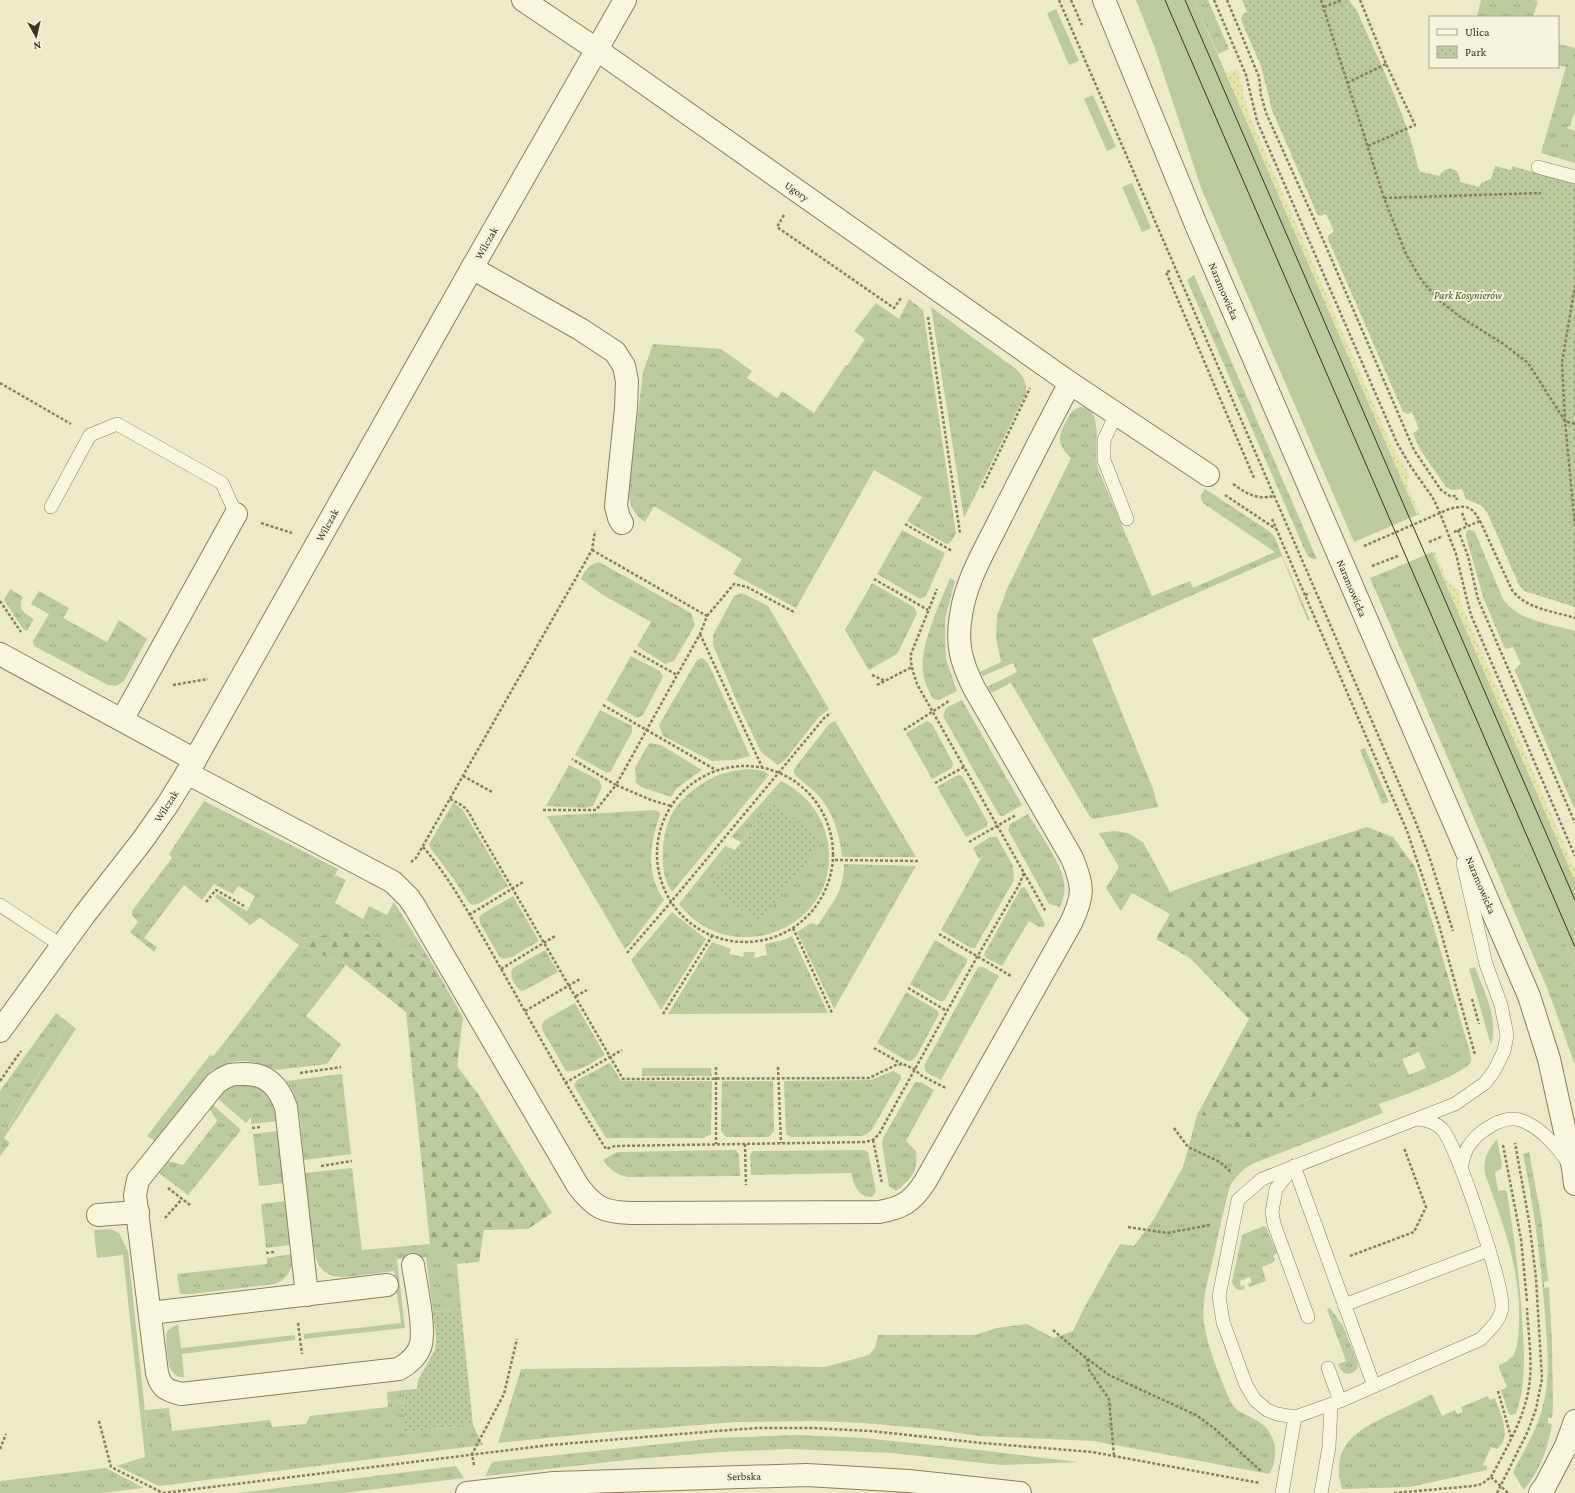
<svg xmlns="http://www.w3.org/2000/svg" width="1575" height="1493" viewBox="0 0 1575 1493" font-family="'Crimson Pro',serif">
  <style>
    .grass { fill: url(#grass-tufts); fill-rule: evenodd }
    .forest { fill: url(#forest-firs) }
    .sand { fill: url(#sand-dots) }
    .park { fill: url(#park-dots) }
    .garden { fill: #bccb9e }
    .lines { fill: none; stroke-linecap: round; stroke-linejoin: round }
    .service-casing { stroke: #897f5f; stroke-width: 14 }
    .minor-casing { stroke: #897f5f; stroke-width: 24 }
    .tertiary-casing { stroke: #897f5f; stroke-width: 24 }
    .path { stroke: #897f5f; stroke-width: 2.5; stroke-dasharray: 3 2; stroke-linecap: butt }
    .service { stroke: #f8f6dd; stroke-width: 13 }
    .minor { stroke: #f8f6dd; stroke-width: 22 }
    .tertiary { stroke: #f8f6dd; stroke-width: 22 }
    .tram { stroke: #3a3322; stroke-width: 1 }
    .labels { text-anchor: middle; stroke-width: 4; stroke-linejoin: round; paint-order: stroke }
    .street-label { font-size: 11px; fill: #3a3322; stroke: #f5f3d9 }
    .park-label { font-size: 11px; font-style: italic; fill: #405629; stroke: #f5f3d9 }
  </style>
  <defs>
    <pattern id="grass-tufts" width="24" height="20" patternUnits="userSpaceOnUse"><rect width="24" height="20" fill="#bccb9e"/><path d="M3 7l-1-3M5 7V3M7 7l1-3M15 17l-1-3M17 17v-4M19 17l1-3" fill="none" stroke="#9aa580"/></pattern>
    <pattern id="forest-firs" width="22" height="20" patternUnits="userSpaceOnUse"><rect width="22" height="20" fill="#bccb9e"/><path d="M5 1l3.5 6h-7zM16 11l3.5 6h-7z" fill="#9aa580"/></pattern>
    <pattern id="sand-dots" width="8" height="8" patternUnits="userSpaceOnUse"><rect width="8" height="8" fill="#e7e4a9"/><path d="M2 2h.1M6 6h.1" fill="none" stroke="#c7c491" stroke-width="1.8" stroke-linecap="round"/></pattern>
    <pattern id="park-dots" width="8" height="8" patternUnits="userSpaceOnUse"><rect width="8" height="8" fill="#bccb9e"/><path d="M2 2h.1M6 6h.1" fill="none" stroke="#9aa580" stroke-width="1.8" stroke-linecap="round"/></pattern>
  </defs>
  <rect width="100%" height="100%" fill="#edeaca"/>
  <g class="grass">
    <path d="M1194 0H1208L1229 49 1218 54Z"/>
    <path d="M1481 0H1533L1538 1 1533 17H1477Z"/>
    <path d="M1558 44 1575 48V111L1570 127 1568 126 1567 128 1575 131V163L1541 153 1566 67 1558 65Z"/>
    <path d="M1194 275 1317 559H1312L1307 555 1187 280Z"/>
    <path d="M909 299 923 310 956 534 950 543 946 544 907 521 922 497 874 470 796 608 733 574 742 559 654 506 645 522C632 513 629 504 629 489L643 372 653 344 721 349 752 371 747 378 777 398 782 391 814 413 846 365 847 366 865 339 854 331 876 303 899 319Z"/>
    <path d="M931 307 1016 369C1023 376 1027 382 1026 393L964 518Z"/>
    <path d="M1080 407C1084 407 1088 408 1091 411 1101 422 1094 453 1098 469L1152 596 1190 581 1193 588 1275 552 1203 503 1201 499V495L1205 489 1269 531 1274 536 1310 620 1308 621 1282 556 1092 639 1153 789 1158 807 1094 819 1090 817 1011 683 991 693 987 687 1017 672 1013 663 983 676 980 672 1001 662 996 638 997 616 1007 589 1071 458C1057 444 1057 437 1067 420 1070 413 1073 410 1080 407Z"/>
    <path d="M902 530 945 553 926 596 920 599 877 574Z"/>
    <path d="M1468 530H1472L1475 532 1503 599C1518 621 1550 624 1575 631V810L1515 671V669L1521 664 1513 647 1506 649 1504 647 1483 597 1466 536V532Z"/>
    <path d="M599 562 691 613 695 625 674 661 665 664 637 646 651 622 603 595 581 579C585 570 589 564 599 562Z"/>
    <path d="M1402 565 1575 965V1065L1548 990 1370 578Z"/>
    <path d="M950 578 955 581 945 619V641L946 659 957 691 939 700 933 699C929 691 924 682 923 673 919 646 940 604 950 578Z"/>
    <path d="M872 583 914 607 917 614 897 654 869 670 845 630Z"/>
    <path d="M10 589 23 597C17 609 24 613 34 619L27 631 23 629 4 600Z"/>
    <path d="M39 591 69 608 63 618 107 642 119 620 147 639 124 681 116 686 108 685 34 646 33 641 49 614 31 604Z"/>
    <path d="M742 593 768 606 829 709 819 717 785 760 778 765 761 752 737 702 713 645V635L734 596Z"/>
    <path d="M631 656 660 671 663 677 643 715 637 718 606 700Z"/>
    <path d="M702 658 708 663 750 756 735 760 712 761 663 736 659 725 697 660Z"/>
    <path d="M962 700 1022 805 1003 816 999 815 943 716 946 708Z"/>
    <path d="M600 710 632 726V732L611 771 607 773 575 755Z"/>
    <path d="M835 721 916 857H842C840 835 833 811 817 794 810 787 801 781 794 774V769L829 724Z"/>
    <path d="M927 721 932 724 953 763 952 768 932 779 906 733Z"/>
    <path d="M649 743 661 745 702 770 677 788 671 797 641 787 636 783 635 768Z"/>
    <path d="M1365 748 1389 802 1382 804 1360 750Z"/>
    <path d="M569 765 599 780 602 787 593 806 586 808 546 806Z"/>
    <path d="M748 769 764 771 769 775 672 892C664 880 662 866 663 851 663 838 667 821 674 810 686 793 709 776 729 772 735 770 742 770 748 769Z"/>
    <path d="M958 775 962 776 988 823 986 827 966 837 937 787Z"/>
    <path d="M781 781C805 793 821 812 827 838 846 926 732 973 679 904L725 846 736 850 709 884 759 923 773 802 741 842 731 837Z"/>
    <path d="M204 801 338 869 335 875 346 880 335 903 363 919 369 906 387 915 394 902 432 963 361 931 291 939 260 918 250 925 215 897 217 894 247 911 255 896 238 886 233 894 214 884 202 900 184 885 144 938 157 947 154 952 130 932 138 922 132 915V911L172 858 169 854Z"/>
    <path d="M453 803 462 809 508 886 478 904 473 905 469 903 453 878 431 849 429 844Z"/>
    <path d="M655 810 659 812 660 814C650 846 645 871 664 900L630 944 625 949 547 816Z"/>
    <path d="M1028 814C1039 832 1055 854 1062 874 1066 884 1065 897 1060 907L1049 904 1008 830 1010 824Z"/>
    <path d="M1115 831 1128 833 1143 842 1170 892 1200 881 1170 914 1132 893 1121 911 1120 910 1106 888 1119 867 1099 833Z"/>
    <path d="M990 837H997L1013 866 1014 880 975 948H971L941 930 983 855 979 859 973 848Z"/>
    <path d="M844 864 916 866 834 1009 797 932 811 923 818 925C832 903 844 892 844 864Z"/>
    <path d="M1025 887 1045 924 1044 927H1039L1029 921 1002 966 986 958 984 954 1021 888Z"/>
    <path d="M513 896 539 941 512 957 503 959 499 956 480 923 479 917 482 914Z"/>
    <path d="M672 912 706 939 661 1010 631 960Z"/>
    <path d="M792 936 828 1013 668 1014 712 942 731 949 729 954 743 957 744 952H755L754 958 767 955 765 944 784 940Z"/>
    <path d="M935 940 967 959V962L944 1001H939L910 984Z"/>
    <path d="M299 945 346 965 306 1016 341 1044 327 1064 275 1070C262 1063 243 1058 228 1063L223 1044Z"/>
    <path d="M545 950 558 972 525 990 521 991C515 986 508 976 513 968Z"/>
    <path d="M978 967H983L999 976 941 1080 926 1072 924 1066Z"/>
    <path d="M906 992 937 1010 939 1014 916 1057 911 1061H907L877 1043Z"/>
    <path d="M575 1003 605 1055C594 1061 579 1073 566 1071L542 1029V1024L545 1020Z"/>
    <path d="M56 1013 68 1022 8 1127 10 1129 4 1138 10 1143 0 1156V1091Z"/>
    <path d="M1460 1018C1462 1027 1472 1053 1471 1061 1469 1073 1394 1099 1379 1104L1383 1113 1252 1164C1242 1170 1236 1176 1230 1186 1224 1208 1219 1231 1214 1254 1209 1277 1201 1300 1204 1323 1207 1345 1219 1375 1228 1396 1236 1416 1247 1412 1262 1424 1277 1436 1279 1458 1269 1474L1094 1441 979 1436 931 1429 863 1423 814 1421 737 1422 595 1433 498 1443 521 1369 755 1366 825 1367 869 1355 875 1348 878 1335H976L996 1328 1027 1324 1053 1338 1073 1331 1085 1306 1120 1244 1134 1246 1154 1219 1183 1167 1197 1115 1224 1118 1236 1128 1246 1142 1260 1138 1280 1119 1306 1100 1345 1083 1359 1066 1431 1043ZM1419 1052 1426 1068 1409 1075 1402 1059Z"/>
    <path d="M610 1063 621 1081H712L711 1134 704 1138H606L574 1086 577 1080Z"/>
    <path d="M642 1068H711L712 1076H642Z"/>
    <path d="M893 1071 901 1075V1079L871 1131 867 1134 862 1136 791 1137 786 1134 784 1081 871 1080Z"/>
    <path d="M342 1074 351 1154 304 1160C301 1136 302 1100 286 1081Z"/>
    <path d="M722 1081H773L774 1131 769 1137H726L721 1131Z"/>
    <path d="M915 1082H921L934 1090 906 1141 916 1151C918 1173 912 1178 896 1191L889 1186 882 1143 883 1138Z"/>
    <path d="M246 1084C270 1090 274 1098 277 1121L251 1124V1117L246 1123 217 1098 229 1087Z"/>
    <path d="M212 1104 241 1130 188 1195 159 1173 168 1161 183 1165 217 1121 209 1108Z"/>
    <path d="M278 1131 284 1183 259 1186 253 1134Z"/>
    <path d="M736 1150 739 1155 740 1176 627 1177C616 1174 610 1170 603 1160L617 1152Z"/>
    <path d="M864 1150 868 1152 876 1191 872 1197C857 1197 854 1184 851 1173L751 1175 750 1155 753 1151Z"/>
    <path d="M1529 1152 1541 1216 1548 1278V1281L1544 1282V1288L1549 1287 1552 1343 1553 1407 1552 1418H1548V1423L1552 1424C1548 1449 1540 1470 1524 1490L1520 1484 1513 1472C1524 1450 1538 1429 1543 1405 1551 1376 1547 1344 1545 1316 1541 1261 1534 1207 1523 1154Z"/>
    <path d="M352 1168 362 1250 430 1244 457 1264 461 1309 433 1312 426 1257 397 1259 394 1271C384 1272 373 1274 363 1275 341 1278 322 1281 315 1255L304 1173Z"/>
    <path d="M286 1201 291 1245 266 1248 261 1204Z"/>
    <path d="M1264 1226 1266 1227 1277 1253 1273 1256 1275 1260 1272 1263 1262 1267 1266 1281 1249 1287 1248 1284 1252 1282 1250 1277 1240 1281 1241 1287 1244 1285 1245 1288 1242 1290C1236 1290 1233 1287 1232 1281L1242 1236 1244 1234Z"/>
    <path d="M292 1254C293 1268 289 1278 275 1284L191 1294H180L177 1274 267 1264V1258Z"/>
    <path d="M1330 1308 1343 1326 1358 1364 1357 1369C1349 1377 1342 1375 1338 1364L1346 1361 1327 1309Z"/>
    <path d="M1524 1354C1524 1375 1523 1394 1516 1414L1511 1415 1508 1412 1501 1390 1507 1387 1499 1368V1365L1507 1361 1513 1356Z"/>
    <path d="M404 1390 405 1403 398 1404 405 1414V1432L473 1425 483 1445 159 1486 119 1467 150 1459 145 1410 169 1408 172 1431 270 1420 272 1427 306 1424 310 1416 388 1407 387 1392Z"/>
    <path d="M1430 1395 1433 1396 1442 1416 1455 1410 1457 1414 1463 1412 1461 1407 1488 1396 1490 1400 1495 1398C1500 1412 1513 1438 1497 1449L1491 1447 1483 1465 1487 1466V1470L1410 1487 1342 1489C1330 1446 1355 1431 1389 1415 1402 1409 1416 1402 1430 1395Z"/>
    <path d="M798 1435 864 1438 979 1450 1078 1462 1001 1465 892 1453 789 1449 721 1452 636 1459 485 1476 492 1462 717 1438Z"/>
    <path d="M456 1466 464 1478 344 1493H237Z"/>
    <path d="M106 1468 144 1488 101 1493H0V1481Z"/>
  </g>
  <g class="forest">
    <path d="M1367 827 1393 837 1415 867 1432 921 1460 1018 1431 1043 1359 1066 1345 1083 1306 1100 1280 1119 1260 1138 1246 1142 1236 1128 1224 1118 1197 1115 1249 1019 1190 958 1156 939 1170 914 1200 881Z"/>
    <path d="M361 931 432 963 463 1017 457 1066 478 1094 552 1213 528 1229 484 1230 479 1262 457 1264 430 1244 406 1012 346 965 299 945 291 939Z"/>
  </g>
  <g class="sand">
    <path d="M1237 68 1250 117 1391 444 1410 476 1407 484 1420 515H1417L1226 73Z"/>
    <path d="M1435 551 1447 580 1458 590 1462 606 1575 869V881L1432 552Z"/>
  </g>
  <g class="park">
    <path d="M1242 0H1349L1356 9C1379 61 1407 115 1419 171L1439 176C1447 164 1460 167 1460 182L1479 187 1481 183 1491 179 1495 166 1511 170 1512 166 1575 184V607L1524 591 1519 585 1487 512 1482 506 1466 499 1462 489 1452 490 1446 487 1419 448 1413 433 1419 429 1412 412 1408 414 1403 412 1328 239V236L1334 231 1326 214 1320 216 1317 214 1272 110 1261 66 1241 20 1243 14 1247 12Z"/>
    <path d="M773 802 823 841 759 923 708 884Z"/>
    <path d="M461 1309 473 1425 405 1432V1414H398V1404L405 1403 404 1390 417 1389 418 1380 435 1350 436 1339 433 1312Z"/>
  </g>
  <g class="garden">
    <path d="M1136 0H1194L1417 515 1354 542 1201 188 1156 51Z"/>
    <path d="M1056 9 1079 61 1069 65 1047 13Z"/>
    <path d="M1093 95 1116 147 1107 151 1084 99Z"/>
    <path d="M1132 183 1151 228 1142 232 1122 187Z"/>
    <path d="M1432 552 1575 881V965L1402 565Z"/>
    <path d="M1475 967C1484 991 1499 1019 1491 1045L1469 969Z"/>
    <path d="M68 1022 76 1029 10 1129 8 1128Z"/>
    <path d="M223 1044 228 1063 211 1071 206 1077 155 1141 147 1136 210 1055 213 1056Z"/>
    <path d="M1497 1139 1502 1165 1501 1169 1495 1172 1498 1191 1506 1190 1507 1193C1516 1246 1522 1300 1524 1354L1513 1356C1519 1345 1518 1335 1519 1323 1521 1270 1503 1223 1485 1174 1483 1159 1487 1151 1497 1139Z"/>
    <path d="M111 1229 119 1233 128 1251 150 1459 119 1467 116 1466 145 1457 123 1255 97 1258 94 1232 95 1230Z"/>
    <path d="M397 1259 405 1328 304 1339V1334L401 1323 394 1271Z"/>
    <path d="M178 1324 181 1348 295 1335V1340L182 1354 184 1377C179 1378 174 1375 171 1370 168 1366 165 1337 167 1332 170 1328 174 1326 178 1324Z"/>
  </g>
  <g class="lines">
    <defs>
      <g id="service">
        <path d="M1538 167 1575 177"/>
        <path d="M1116 414 1104 440V460L1127 519"/>
        <path d="M51 507 90 435 117 424 222 483 236 514"/>
        <path d="M0 905 62 946"/>
        <path d="M1418 1119C1427 1120 1435 1122 1442 1129 1457 1145 1503 1284 1502 1307 1501 1320 1489 1330 1481 1339L1340 1401 1295 1417 1277 1414 1267 1410 1255 1400 1246 1385 1223 1322 1219 1296 1238 1200 1262 1179 1455 1104 1485 1083 1494 1071 1504 1051 1507 1035 1501 1005 1486 964 1463 863"/>
        <path d="M1294 1166 1374 1386"/>
        <path d="M1294 1166 1276 1189 1272 1212 1274 1224 1308 1317"/>
        <path d="M1461 1167C1463 1161 1464 1153 1468 1147 1477 1132 1504 1113 1523 1121 1542 1129 1555 1145 1568 1162"/>
        <path d="M1344 1305 1489 1250"/>
        <path d="M1328 1368 1340 1401"/>
        <path d="M1282 1493 1295 1417"/>
        <path d="M1321 1493 1329 1447 1331 1405"/>
      </g>
      <g id="minor">
        <path d="M523 0 596 49 1070 383 1208 475"/>
        <path d="M472 268 580 329 615 352 624 366 627 381 626 408 616 506 619 518 622 523"/>
        <path d="M0 654 195 760"/>
        <path d="M122 720 236 514"/>
        <path d="M187 773 393 882 409 898 415 907 578 1186C595 1208 603 1212 631 1213L879 1212C902 1208 912 1202 925 1182L1071 923C1084 895 1084 887 1072 858L974 688C961 662 956 644 961 615 966 580 985 550 1000 519 1023 474 1046 428 1070 383"/>
        <path d="M0 1031 85 914 142 841 168 804 195 760 472 268 625 0"/>
        <path d="M98 1215 138 1212"/>
        <path d="M307 1295 286 1107C278 1085 266 1073 242 1074 238 1074 233 1074 230 1075 225 1077 220 1080 216 1083L138 1180 135 1195 157 1373C161 1388 166 1390 181 1394L399 1369C409 1363 418 1356 421 1344 425 1326 416 1285 413 1265"/>
        <path d="M150 1313 387 1285"/>
      </g>
      <g id="tertiary">
        <path d="M1104 0 1197 227 1529 996 1549 1059 1573 1168 1575 1184"/>
        <path d="M467 1493 554 1483 807 1475 909 1481 1020 1493"/>
        <path d="M1540 1493 1545 1486 1566 1446 1575 1421"/>
      </g>
    </defs>
    <use href="#service" class="service-casing"/>
    <use href="#minor" class="minor-casing"/>
    <use href="#tertiary" class="tertiary-casing"/>
    <g class="path">
      <path d="M1059 0 1414 818 1429 856 1453 931"/>
      <path d="M1071 0 1082 25"/>
      <path d="M1214 0 1246 75 1257 121 1397 443 1411 467 1433 498 1440 513 1456 554 1466 596 1471 615 1575 856"/>
      <path d="M1227 0 1259 77 1261 95 1266 113 1318 228 1414 450 1441 490 1450 496H1456L1457 500"/>
      <path d="M1321 0 1384 198 1406 254 1422 281 1439 300 1459 316 1505 345 1528 363 1565 421 1575 424"/>
      <path d="M1360 0 1386 64 1415 125 1368 146"/>
      <path d="M1324 7 1342 0"/>
      <path d="M1347 83 1386 64"/>
      <path d="M1384 198 1541 193"/>
      <path d="M784 215 777 227 894 308 901 298"/>
      <path d="M1170 271 1166 272 1254 478"/>
      <path d="M1575 285 1562 363 1565 421 1575 527"/>
      <path d="M928 317 960 533"/>
      <path d="M0 383 71 424"/>
      <path d="M1233 484C1247 494 1257 500 1274 496"/>
      <path d="M982 488 1030 388"/>
      <path d="M1225 495 1276 529"/>
      <path d="M1462 513 1467 526"/>
      <path d="M1272 519 1407 831 1439 925 1475 1055"/>
      <path d="M261 523 292 533"/>
      <path d="M905 524 952 551"/>
      <path d="M1458 530 1468 556 1478 599 1575 823"/>
      <path d="M1454 532 1480 521"/>
      <path d="M1429 542 1443 536"/>
      <path d="M1364 546 1449 509C1466 505 1471 505 1480 521L1512 590C1526 609 1553 611 1575 618"/>
      <path d="M592 550 707 616 700 634 616 785 651 800 671 806"/>
      <path d="M1372 566 1398 556"/>
      <path d="M874 579 928 610"/>
      <path d="M1305 595 1310 593"/>
      <path d="M0 601 21 632"/>
      <path d="M707 616 734 584 747 587 794 612"/>
      <path d="M700 634 762 767"/>
      <path d="M634 651 677 675"/>
      <path d="M872 675 885 681"/>
      <path d="M173 685 208 679"/>
      <path d="M877 685 912 667"/>
      <path d="M603 705 716 770"/>
      <path d="M904 730 949 701"/>
      <circle cx="745" cy="854" r="88"/>
      <path d="M463 776 492 792"/>
      <path d="M935 783 964 767"/>
      <path d="M450 799C466 807 467 808 475 824L623 1079 869 1078 896 1065 903 1064 914 1069 922 1076 946 1088"/>
      <path d="M543 810H596L616 785 572 759"/>
      <path d="M969 842 1016 815"/>
      <path d="M423 847C449 877 468 912 488 946 527 1014 564 1083 606 1149L615 1146 865 1142 873 1140 879 1134 977 957 1019 885 1024 873 917 684C914 674 910 665 911 654L937 589"/>
      <path d="M835 860 918 861"/>
      <path d="M411 862 416 858 592 550 595 531"/>
      <path d="M1024 873 1046 912"/>
      <path d="M206 902 216 890 246 907"/>
      <path d="M469 915 523 882"/>
      <path d="M793 928 832 1013"/>
      <path d="M939 934 1011 976"/>
      <path d="M627 953 671 902 825 717 831 713"/>
      <path d="M501 969 555 936"/>
      <path d="M908 988 947 1011"/>
      <path d="M576 996 587 990"/>
      <path d="M1472 999 1479 1024"/>
      <path d="M525 1011 580 979"/>
      <path d="M663 1014 712 936"/>
      <path d="M874 1048 902 1064"/>
      <path d="M716 1067V1144"/>
      <path d="M778 1067 781 1143"/>
      <path d="M300 1073 341 1067"/>
      <path d="M0 1081 21 1051"/>
      <path d="M565 1083 622 1050"/>
      <path d="M252 1128 261 1127"/>
      <path d="M1174 1128 1188 1147 1220 1162 1232 1173"/>
      <path d="M873 1140 882 1183"/>
      <path d="M745 1144 746 1185"/>
      <path d="M1503 1145 1521 1239 1527 1301"/>
      <path d="M321 1166 352 1161"/>
      <path d="M168 1188 190 1205"/>
      <path d="M165 1218 182 1199"/>
      <path d="M1128 1227 1167 1233 1210 1225"/>
      <path d="M266 1253 274 1252"/>
      <path d="M1350 1256 1414 1232 1426 1207 1404 1148"/>
      <path d="M298 1323 302 1354"/>
      <path d="M1053 1330 1081 1354 1109 1375 1196 1415 1214 1428 1262 1472"/>
      <path d="M1087 1359 1089 1370 1109 1399 1114 1456"/>
      <path d="M1498 1391 1511 1437"/>
      <path d="M99 1421 111 1467 163 1493"/>
      <path d="M0 1449 6 1434"/>
      <path d="M474 1465 472 1454 504 1394 517 1339"/>
      <path d="M1491 1477C1506 1449 1524 1419 1529 1387 1533 1361 1528 1333 1527 1308"/>
      <path d="M163 1493 550 1445 716 1431 758 1428H812L871 1431 982 1443 1092 1452 1260 1483"/>
      <path d="M1394 1493 1473 1486 1482 1484 1491 1477 1508 1493"/>
      <path d="M1497 1493 1528 1431 1536 1409 1542 1379 1536 1278 1529 1221 1515 1143"/>
    </g>
    <use href="#service" class="service"/>
    <use href="#minor" class="minor"/>
    <use href="#tertiary" class="tertiary"/>
    <g class="tram">
      <path d="M1165 0 1575 947"/>
      <path d="M1185 0 1575 900"/>
    </g>
  </g>
  <g class="labels">
    <g class="street-label">
      <text transform="translate(797 191) rotate(35)" y="4">Ugory</text>
      <text transform="translate(486 243) rotate(-60)" y="4">Wilczak</text>
      <text transform="translate(1224 291) rotate(67)" y="4">Naramowicka</text>
      <text transform="translate(327 525) rotate(-61)" y="4">Wilczak</text>
      <text transform="translate(1352 588) rotate(67)" y="4">Naramowicka</text>
      <text transform="translate(166 806) rotate(-57)" y="4">Wilczak</text>
      <text transform="translate(1481 885) rotate(67)" y="4">Naramowicka</text>
      <text transform="translate(744 1476) rotate(-1)" y="4">Serbska</text>
    </g>
    <g class="park-label">
      <text x="1468" y="299">Park Kosynierów</text>
    </g>
  </g>
  <rect x="1429" y="16" width="130" height="52" fill="#f5f3d9" stroke="#aaa690"/>
  <rect x="1437" y="29" width="20" height="6" fill="#f8f6dd" stroke="#aaa690"/>
  <text x="1465" y="36" font-size="12" fill="#3a3322">Ulica</text>
  <rect x="1437" y="46" width="20" height="12" fill="url(#park-dots)" stroke="#aaa690"/>
  <text x="1465" y="56" font-size="12" fill="#3a3322">Park</text>
  <g transform="translate(36 36) rotate(172)" stroke="#f5f3d9" stroke-width="3" paint-order="stroke">
  <path d="M0-3L7 15L0 10L-7 15Z" fill="#3a3322"/>
  <text y="-6" font-size="11" font-weight="bold" text-anchor="middle" fill="#3a3322">N</text>
  </g>
</svg>
